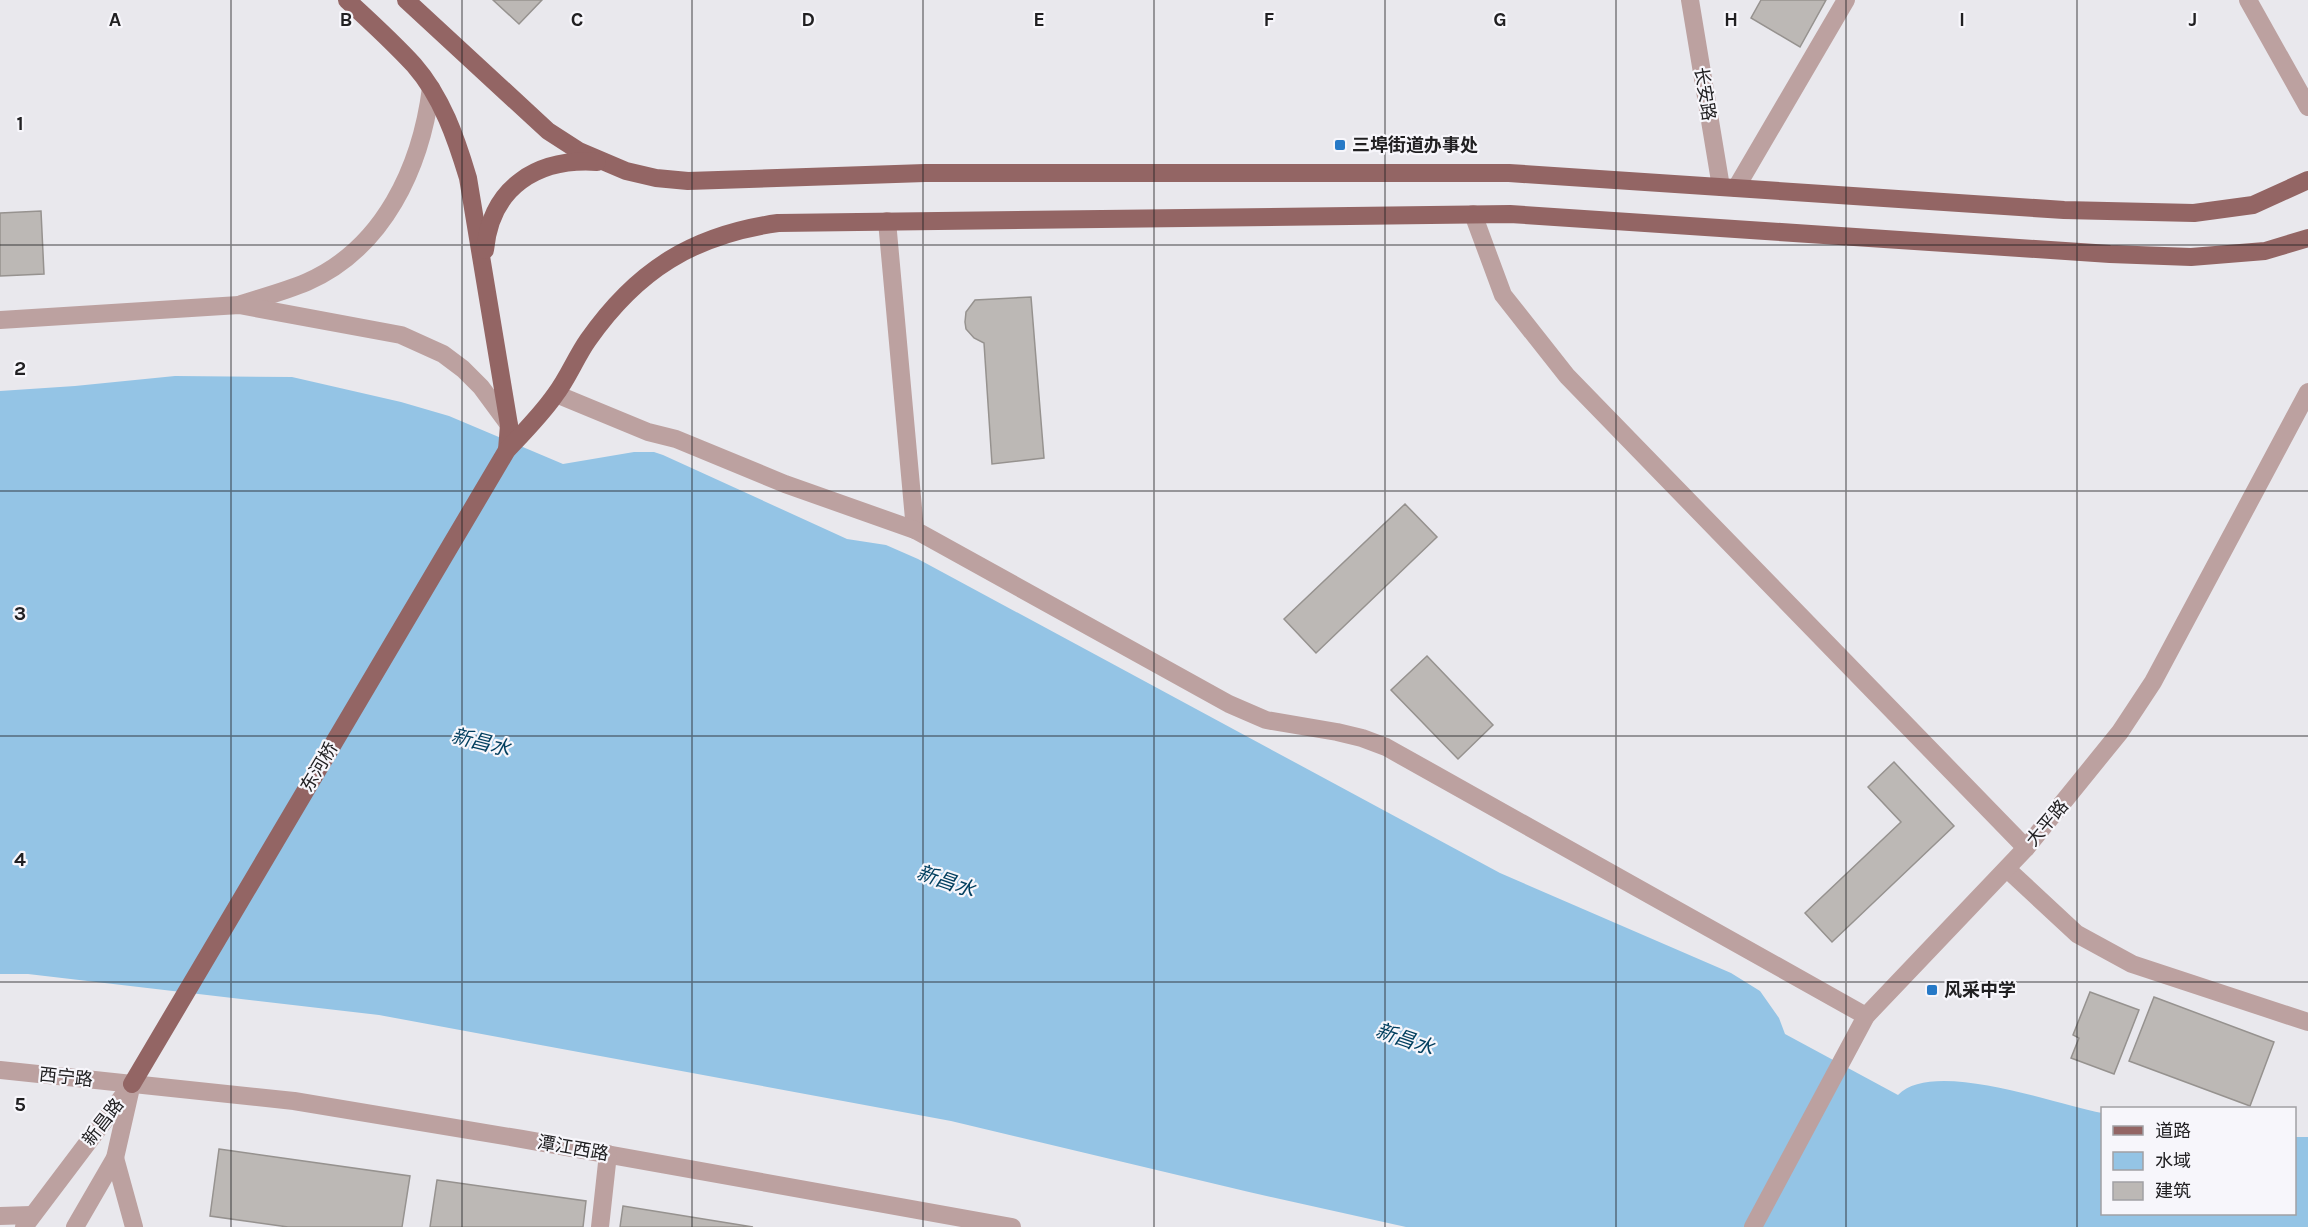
<svg xmlns="http://www.w3.org/2000/svg" width="2308" height="1227" viewBox="0 0 2308 1227" font-family="Karla,'Noto Sans SC',sans-serif">
  <style>
    .water { fill: #94c4e5 }
    .building { fill: #bcb8b5; stroke: #96928f; stroke-width: 1.5 }
    .lines { fill: none; stroke-linecap: round; stroke-linejoin: round }
    .minor { stroke: #bca1a0; stroke-width: 18 }
    .major { stroke: #936564; stroke-width: 18 }
    .grid { fill: none; stroke: #212022; stroke-width: 1.5; stroke-opacity: 0.55 }
    .poi-dot { fill: #2679c7; stroke: #f7f6fb; stroke-width: 2 }
    .labels { text-anchor: middle; stroke-width: 4.5; stroke-linejoin: round; paint-order: stroke }
    .street-label { font-size: 18px; fill: #212022; stroke: #f7f6fb }
    .poi-label { font-size: 18px; font-weight: bold; fill: #212022; stroke: #f7f6fb; text-anchor: start }
    .water-label { font-size: 20px; font-style: italic; fill: #003e5e; stroke: #f7f6fb }
    .grid-label { font-size: 20px; text-anchor: middle; font-weight: bold; fill: #212022; stroke: #f7f6fb; stroke-width: 4.5; stroke-linejoin: round; paint-order: stroke }
  </style>
  <rect width="100%" height="100%" fill="#e9e8ed"/>
  <path class="water" d="M175 376 292 377 401 402 449 416 563 464 634 452H654L663 455 847 539 886 545 918 559 1500 873 1731 973 1760 991 1779 1018 1785 1034 1898 1095C1933 1058 2057 1105 2102 1113V1214H2294L2295 1137H2308V1227H1406L1249 1192 951 1121 379 1015 28 974H0V391L75 386Z"/>
  <g class="building">
    <path d="M493 0H542L519 24Z"/>
    <path d="M1761 0H1826L1800 47 1751 18Z"/>
    <path d="M41 211 44 274 0 276V213Z"/>
    <path d="M1031 297 1044 458 992 464 984 343 974 338 966 329 965 322 966 312 975 300Z"/>
    <path d="M1405 504 1437 537 1316 653 1284 619Z"/>
    <path d="M1427 656 1493 725 1458 759 1391 690Z"/>
    <path d="M1894 762 1954 826 1832 942 1805 913 1901 822 1868 787Z"/>
    <path d="M2090 992 2139 1010 2114 1074 2071 1058 2079 1038 2073 1035Z"/>
    <path d="M2154 997 2274 1042 2250 1106 2129 1061Z"/>
    <path d="M219 1149 410 1176 402 1227H288L210 1216Z"/>
    <path d="M437 1180 586 1201 583 1227H430Z"/>
    <path d="M623 1206 753 1227H620Z"/>
  </g>
  <g class="lines">
    <g class="minor">
      <path d="M1690 0 1721 187"/>
      <path d="M2248 0 2308 107"/>
      <path d="M1736 188 1846 0"/>
      <path d="M1473 214 1503 295 1567 376 2026 848"/>
      <path d="M887 221 915 530 1229 704 1266 720 1337 732 1362 738 1386 747 1866 1016"/>
      <path d="M241 304C263 297 286 291 307 282 384 248 421 167 431 88"/>
      <path d="M0 320 239 305 401 335 443 354 463 369 481 387 509 425"/>
      <path d="M556 394 648 432 676 439 785 484 915 530"/>
      <path d="M2007 869 2077 934 2132 964 2308 1022"/>
      <path d="M0 1070 294 1101 522 1139 1012 1227"/>
      <path d="M115 1158 134 1227"/>
      <path d="M0 1216 31 1215"/>
      <path d="M24 1227 132 1084"/>
      <path d="M75 1227 115 1158 130 1092"/>
      <path d="M600 1227 608 1154"/>
      <path d="M1753 1227 1866 1016 2026 848 2120 732 2153 682 2308 392"/>
    </g>
    <g class="major">
      <path d="M347 0C370 21 393 42 414 65 442 97 456 138 468 178L509 425 507 450"/>
      <path d="M406 0 548 131 579 151 626 171 656 178 688 181 925 173H1509L2064 210 2194 213 2253 205 2308 180"/>
      <path d="M485 250C491 187 537 158 597 162"/>
      <path d="M132 1084 507 450C523 433 541 415 555 395 568 378 576 357 588 340 637 270 693 235 778 223L1510 214 2110 254 2191 257 2265 251 2308 238"/>
    </g>
  </g>
  <path class="grid" d="M231 0V1227M462 0V1227M692 0V1227M923 0V1227M1154 0V1227M1385 0V1227M1616 0V1227M1846 0V1227M2077 0V1227M0 245H2308M0 491H2308M0 736H2308M0 982H2308"/>
  <g class="poi-dot">
    <rect x="1334" y="139" width="12" height="12" rx="3"/>
    <rect x="1926" y="984" width="12" height="12" rx="3"/>
  </g>
  <g class="labels">
    <g class="street-label">
      <text transform="translate(1705 94) rotate(81)" y="6">长安路</text>
      <text transform="translate(319 767) rotate(-59)" y="6">东河桥</text>
      <text transform="translate(2047 823) rotate(-50)" y="6">大平路</text>
      <text transform="translate(66 1077) rotate(6)" y="6">西宁路</text>
      <text transform="translate(103 1122) rotate(-52)" y="6">新昌路</text>
      <text transform="translate(573 1148) rotate(10)" y="6">潭江西路</text>
    </g>
    <g class="poi-label">
      <text x="1352" y="151">三埠街道办事处</text>
      <text x="1944" y="996">风采中学</text>
    </g>
    <g class="water-label">
      <text transform="translate(481 742) rotate(14)" y="7">新昌水</text>
      <text transform="translate(946 881) rotate(19)" y="7">新昌水</text>
      <text transform="translate(1405 1039) rotate(19)" y="7">新昌水</text>
    </g>
  </g>
  <g class="grid-label">
    <text x="115" y="26">A</text>
    <text x="346" y="26">B</text>
    <text x="577" y="26">C</text>
    <text x="808" y="26">D</text>
    <text x="1039" y="26">E</text>
    <text x="1269" y="26">F</text>
    <text x="1500" y="26">G</text>
    <text x="1731" y="26">H</text>
    <text x="1962" y="26">I</text>
    <text x="2193" y="26">J</text>
    <text x="20" y="130">1</text>
    <text x="20" y="375">2</text>
    <text x="20" y="620">3</text>
    <text x="20" y="866">4</text>
    <text x="20" y="1111">5</text>
  </g>
  <rect x="2101" y="1107" width="195" height="108" fill="#f7f6fb" stroke="#a1a0a4" stroke-width="1.5"/>
  <rect x="2113" y="1126" width="30" height="9" fill="#936564" stroke="#a1a0a4" stroke-width="1.5"/>
  <text x="2155" y="1137" font-size="18" fill="#212022">道路</text>
  <rect x="2113" y="1152" width="30" height="18" fill="#94c4e5" stroke="#a1a0a4" stroke-width="1.5"/>
  <text x="2155" y="1167" font-size="18" fill="#212022">水域</text>
  <rect x="2113" y="1182" width="30" height="18" fill="#bcb8b5" stroke="#a1a0a4" stroke-width="1.5"/>
  <text x="2155" y="1197" font-size="18" fill="#212022">建筑</text>
</svg>
